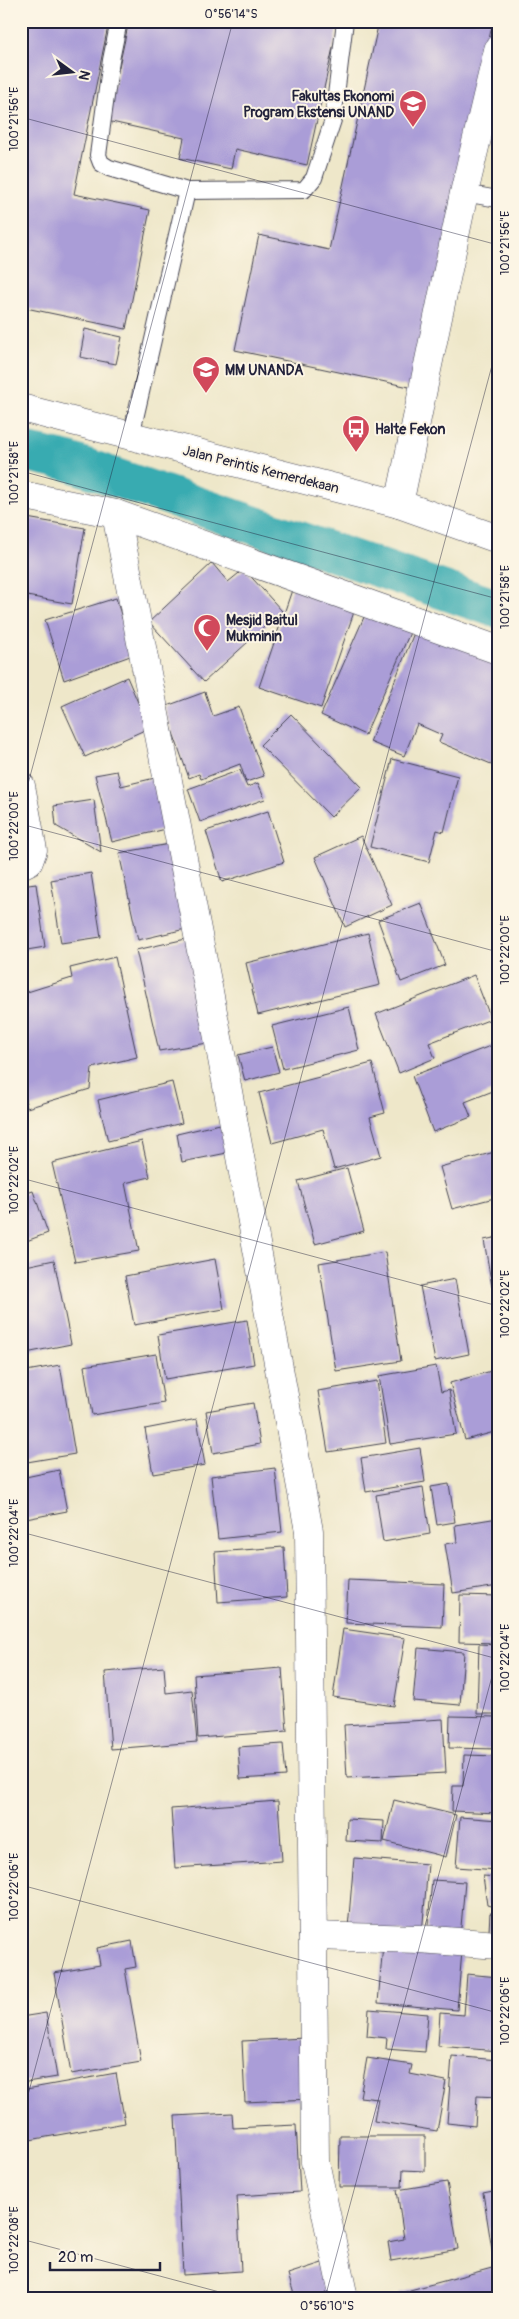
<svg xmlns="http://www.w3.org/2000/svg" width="519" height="2319" viewBox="0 0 519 2319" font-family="Pangolin,sans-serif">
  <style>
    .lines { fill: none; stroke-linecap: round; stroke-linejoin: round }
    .canal { stroke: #39abb1; stroke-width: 39 }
    .building { fill: #aa9dd7 }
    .lane-casing { stroke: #414050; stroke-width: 18 }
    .street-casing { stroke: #414050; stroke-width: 29 }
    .secondary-casing { stroke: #414050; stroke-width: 29 }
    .lane { stroke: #fff; stroke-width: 16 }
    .street { stroke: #fff; stroke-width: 28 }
    .secondary { stroke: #fff; stroke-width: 28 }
    .ticks { fill: none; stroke: #22223b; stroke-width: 1; stroke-opacity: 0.45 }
    .labels { text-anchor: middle; stroke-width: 4; stroke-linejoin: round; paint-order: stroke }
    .poi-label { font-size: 14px; font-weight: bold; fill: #22223b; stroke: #fcf5e5; text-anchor: start }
    .street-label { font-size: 14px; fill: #22223b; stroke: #fcf5e5 }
    .neatline { fill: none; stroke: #22223b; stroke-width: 2 }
    .ticks-label { font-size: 12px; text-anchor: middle; fill: #22223b }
  </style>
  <rect width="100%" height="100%" fill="#fcf5e5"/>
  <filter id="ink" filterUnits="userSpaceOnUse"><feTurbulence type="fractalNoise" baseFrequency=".02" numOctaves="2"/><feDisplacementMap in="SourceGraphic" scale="10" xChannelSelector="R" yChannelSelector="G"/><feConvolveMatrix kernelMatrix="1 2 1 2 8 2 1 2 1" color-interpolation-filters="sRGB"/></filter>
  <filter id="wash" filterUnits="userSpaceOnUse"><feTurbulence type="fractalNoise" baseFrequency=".0096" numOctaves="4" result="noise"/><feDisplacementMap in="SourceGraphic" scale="20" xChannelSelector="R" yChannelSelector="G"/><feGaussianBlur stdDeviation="1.12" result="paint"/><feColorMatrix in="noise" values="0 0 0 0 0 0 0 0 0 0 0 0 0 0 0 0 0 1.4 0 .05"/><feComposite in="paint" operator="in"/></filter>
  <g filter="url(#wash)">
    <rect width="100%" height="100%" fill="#eee7c9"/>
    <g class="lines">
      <path class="canal" d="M21 451 67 461 498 609"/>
    </g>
    <g id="blocks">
      <g class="building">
        <path d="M21 21H109L74 194 150 210 126 329 21 307Z"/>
        <path d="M129 21H321L338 25 307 165 235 149 231 169 180 158 184 138 107 121Z"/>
        <path d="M379 21H493L414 388 235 350 259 235 329 250Z"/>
        <path d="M85 329 122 337 116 364 80 357Z"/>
        <path d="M21 517 85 528 72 604 21 595Z"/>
        <path d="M212 563 228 582 244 569 282 611 204 682 149 622Z"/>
        <path d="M293 587 355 609 321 708 259 687Z"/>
        <path d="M116 598 133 655 64 680 45 620Z"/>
        <path d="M368 608 412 628 365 735 321 715Z"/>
        <path d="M416 628 498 662V747L491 764 439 742 442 735 417 724 404 756 370 742Z"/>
        <path d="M127 677 149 728 85 757 62 706Z"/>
        <path d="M205 692 213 716 239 707 264 776 246 782 240 764 201 779 199 774 189 778 164 707Z"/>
        <path d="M291 714 362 787 331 817 260 745Z"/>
        <path d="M392 759 458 776 444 832 437 830 429 862 370 847Z"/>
        <path d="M240 770 247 787 258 783 265 799 200 822 188 789Z"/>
        <path d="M117 771 121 786 159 777 166 829 112 842 95 775Z"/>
        <path d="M94 800 101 852 56 826 54 806Z"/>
        <path d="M268 811 284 862 222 882 206 831Z"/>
        <path d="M361 836 392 905 345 927 315 857Z"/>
        <path d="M175 843 194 927 138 940 119 853Z"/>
        <path d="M91 873 101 937 61 943 51 880Z"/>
        <path d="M36 884 45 947 21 951V886Z"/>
        <path d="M421 903 445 965 401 982 378 920Z"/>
        <path d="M368 933 380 985 258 1015 246 963Z"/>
        <path d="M195 937 214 1042 159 1051 136 950Z"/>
        <path d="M115 957 137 1057 92 1068 90 1089 27 1108 21 1079V994L72 978 70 968Z"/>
        <path d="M474 975 491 1019 429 1043 435 1058 399 1073 376 1014Z"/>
        <path d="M349 1007 359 1050 283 1069 272 1026Z"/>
        <path d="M498 1043V1089L465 1102 471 1117 433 1132 412 1076Z"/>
        <path d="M272 1047 279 1072 245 1081 238 1055Z"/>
        <path d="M372 1063 385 1113 370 1117 381 1156 334 1169 323 1129 272 1143 259 1093Z"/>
        <path d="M172 1082 182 1123 108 1141 98 1100Z"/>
        <path d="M220 1124 227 1153 182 1162 177 1134Z"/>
        <path d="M142 1141 150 1177 125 1183 139 1251 75 1262 52 1163Z"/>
        <path d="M498 1151V1197L452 1209 440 1167Z"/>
        <path d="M347 1168 364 1231 315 1244 298 1181Z"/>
        <path d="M33 1191 48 1233 21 1243V1195Z"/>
        <path d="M498 1237V1286L492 1287 484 1240Z"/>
        <path d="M385 1252 401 1361 336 1371 319 1263Z"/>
        <path d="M215 1259 224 1309 134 1325 125 1276Z"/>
        <path d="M54 1260 71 1344 21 1354V1267Z"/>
        <path d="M455 1279 469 1354 435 1361 420 1286Z"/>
        <path d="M247 1320 254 1364 165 1379 158 1335Z"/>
        <path d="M156 1354 164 1403 92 1415 84 1366Z"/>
        <path d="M60 1365 75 1454 21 1463V1372Z"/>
        <path d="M436 1366 441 1392 449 1390 456 1434 390 1444 379 1376Z"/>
        <path d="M498 1369V1431L465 1440 450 1383Z"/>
        <path d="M377 1381 386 1443 328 1452 318 1391Z"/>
        <path d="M253 1403 260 1444 213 1453 206 1411Z"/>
        <path d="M197 1419 205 1465 153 1474 145 1429Z"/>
        <path d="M420 1448 425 1482 366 1492 361 1458Z"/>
        <path d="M275 1468 282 1532 218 1539 211 1476Z"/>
        <path d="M59 1470 67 1511 21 1520V1478Z"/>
        <path d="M449 1484 455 1522 437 1525 431 1487Z"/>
        <path d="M423 1487 430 1534 383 1542 376 1495Z"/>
        <path d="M498 1518V1586L453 1593 445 1544 457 1542 455 1525Z"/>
        <path d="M284 1547 287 1597 218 1602 215 1552Z"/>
        <path d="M348 1580 444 1584 442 1627 346 1623Z"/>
        <path d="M460 1595 498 1596V1643L459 1642Z"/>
        <path d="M343 1629 405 1638 394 1706 333 1697Z"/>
        <path d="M479 1644 498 1645V1714H477Z"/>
        <path d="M418 1648 464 1652 460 1705 413 1701Z"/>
        <path d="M164 1667 166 1693 192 1690 197 1742 111 1749 105 1672Z"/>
        <path d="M282 1668 287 1731 198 1738 194 1675Z"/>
        <path d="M450 1716 498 1717V1749L449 1748Z"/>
        <path d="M443 1719 446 1773 347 1778 344 1725Z"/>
        <path d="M283 1744 286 1776 240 1779 238 1747Z"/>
        <path d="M464 1755 498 1756V1813L452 1811 453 1786H463Z"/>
        <path d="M394 1800 456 1815 446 1857 384 1841Z"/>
        <path d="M278 1801 282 1861 175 1868 171 1809Z"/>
        <path d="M460 1817 498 1820V1870L456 1867Z"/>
        <path d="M347 1819 384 1821 383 1843 346 1841Z"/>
        <path d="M354 1858 428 1864 422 1934 348 1928Z"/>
        <path d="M483 1876 498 1877V1908L487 1905Z"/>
        <path d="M432 1880 465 1882 460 1938 427 1935Z"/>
        <path d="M490 1913 498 1914V1932L489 1931Z"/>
        <path d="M132 1941 136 1967 125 1969 141 2062 71 2074 54 1973 100 1965 97 1948Z"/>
        <path d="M383 1944 462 1951 457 2010 378 2003Z"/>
        <path d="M467 1974 498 1977V2051L438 2046 440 2013 464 2015Z"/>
        <path d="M369 2009 428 2014 425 2052 386 2049 387 2038 367 2036Z"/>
        <path d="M46 2013 57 2077 21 2083V2017Z"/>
        <path d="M306 2038 310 2099 245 2102 242 2041Z"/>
        <path d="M452 2056 498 2060V2097L477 2096 475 2126 447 2123Z"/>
        <path d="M367 2058 412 2065 410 2074 446 2081 437 2131 374 2121 378 2099 360 2097Z"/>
        <path d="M116 2073 125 2123 24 2141 21 2125V2090Z"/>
        <path d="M232 2113 233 2128 296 2125 300 2192 237 2196 241 2271 183 2275 175 2116Z"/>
        <path d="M340 2136H425V2171L403 2170 402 2187H339Z"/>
        <path d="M447 2182 458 2249 391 2261 388 2242 404 2239 397 2190Z"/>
        <path d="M498 2190V2268L495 2269 483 2193Z"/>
        <path d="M322 2263 331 2291 325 2293 327 2298H295L288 2274Z"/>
        <path d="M492 2268 498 2298H400L399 2293Z"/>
      </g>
    </g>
  </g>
  <g filter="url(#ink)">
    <use href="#blocks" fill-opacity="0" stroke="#414050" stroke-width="1"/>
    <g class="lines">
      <defs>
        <g id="lane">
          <path d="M119 21 111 60 98 155 101 163 109 168 187 191 304 190 314 178 333 120 345 21"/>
          <path d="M464 193 498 199"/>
          <path d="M131 436 187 191"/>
        </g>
        <g id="street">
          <path d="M21 495 116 514 498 650"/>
          <path d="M399 504 464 193 498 50"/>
          <path d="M116 514 220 1048 309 1531 315 2162 344 2298"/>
          <path d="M21 786 33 850 29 861 21 865"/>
          <path d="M313 1936 419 1939 498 1945"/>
        </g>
        <path id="secondary" d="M21 408 399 504 498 539"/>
      </defs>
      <use href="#lane" class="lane-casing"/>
      <use href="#street" class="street-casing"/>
      <use href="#secondary" class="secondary-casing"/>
      <use href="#lane" class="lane"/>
      <use href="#street" class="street"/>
      <use href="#secondary" class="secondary"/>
    </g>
  </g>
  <path class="ticks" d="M21 117 498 245M21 471 498 599M21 810 233 21M21 824 498 952M21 1178 498 1306M21 1532 498 1659M21 1885 498 2013M21 2121 498 343M21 2239 242 2298M325 2298 498 1654"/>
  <defs>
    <symbol id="university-pin" viewBox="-11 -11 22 30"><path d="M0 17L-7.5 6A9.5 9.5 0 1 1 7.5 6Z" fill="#d1495b" stroke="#fcf5e5"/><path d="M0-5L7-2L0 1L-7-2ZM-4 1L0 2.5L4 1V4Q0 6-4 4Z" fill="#fff"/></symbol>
    <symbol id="bus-pin" viewBox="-11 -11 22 30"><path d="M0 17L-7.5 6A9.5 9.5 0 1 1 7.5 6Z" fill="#d1495b" stroke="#fcf5e5"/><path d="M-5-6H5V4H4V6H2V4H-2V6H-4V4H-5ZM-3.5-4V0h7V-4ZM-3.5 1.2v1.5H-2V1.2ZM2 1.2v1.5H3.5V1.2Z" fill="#fff"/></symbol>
    <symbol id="mosque-pin" viewBox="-11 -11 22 30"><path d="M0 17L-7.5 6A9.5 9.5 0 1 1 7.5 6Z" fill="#d1495b" stroke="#fcf5e5"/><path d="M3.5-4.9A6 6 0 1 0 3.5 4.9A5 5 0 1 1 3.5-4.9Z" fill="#fff"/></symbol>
  </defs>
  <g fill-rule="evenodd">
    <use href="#university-pin" x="397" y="88" width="32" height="43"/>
    <use href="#university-pin" x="190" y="354" width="32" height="43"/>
    <use href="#bus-pin" x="340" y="413" width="32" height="43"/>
    <use href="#mosque-pin" x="191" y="612" width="32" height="43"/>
  </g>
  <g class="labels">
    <g class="poi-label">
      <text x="394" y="101" text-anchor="end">Fakultas Ekonomi<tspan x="394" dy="16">Program Ekstensi UNAND</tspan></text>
      <text x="225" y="375">MM UNANDA</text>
      <text x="375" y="434">Halte Fekon</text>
      <text x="226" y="625">Mesjid Baitul<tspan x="226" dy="16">Mukminin</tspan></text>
    </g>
    <g class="street-label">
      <text transform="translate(261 469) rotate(14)" y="5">Jalan Perintis Kemerdekaan</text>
    </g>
  </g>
  <rect width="519" height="2319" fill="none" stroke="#fcf5e5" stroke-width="55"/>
  <g transform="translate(72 72) rotate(105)" stroke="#fcf5e5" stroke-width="4" paint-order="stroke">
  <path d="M0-4L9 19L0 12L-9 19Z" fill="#22223b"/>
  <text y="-8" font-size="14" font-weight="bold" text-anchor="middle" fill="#22223b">N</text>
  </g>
  <path d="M50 2262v8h110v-8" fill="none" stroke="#22223b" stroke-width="2.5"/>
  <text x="58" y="2262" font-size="15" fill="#22223b" stroke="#fcf5e5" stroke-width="4" paint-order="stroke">20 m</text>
  <rect x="28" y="28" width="464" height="2264" class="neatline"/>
  <g class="ticks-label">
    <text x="231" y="18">0°56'14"S</text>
    <text transform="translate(14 119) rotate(-90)" y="4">100°21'56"E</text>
    <text transform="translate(505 243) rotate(-90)" y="4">100°21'56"E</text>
    <text transform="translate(14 473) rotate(-90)" y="4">100°21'58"E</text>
    <text transform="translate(505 597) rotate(-90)" y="4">100°21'58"E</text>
    <text transform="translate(14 826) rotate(-90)" y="4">100°22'00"E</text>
    <text transform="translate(505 950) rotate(-90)" y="4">100°22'00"E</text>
    <text transform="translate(14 1180) rotate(-90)" y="4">100°22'02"E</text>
    <text transform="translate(505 1304) rotate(-90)" y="4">100°22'02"E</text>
    <text transform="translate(14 1533) rotate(-90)" y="4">100°22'04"E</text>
    <text transform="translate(505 1658) rotate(-90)" y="4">100°22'04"E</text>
    <text transform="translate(14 1887) rotate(-90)" y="4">100°22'06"E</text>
    <text transform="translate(505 2011) rotate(-90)" y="4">100°22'06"E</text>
    <text transform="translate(14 2240) rotate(-90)" y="4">100°22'08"E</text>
    <text x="327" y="2310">0°56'10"S</text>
  </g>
</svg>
